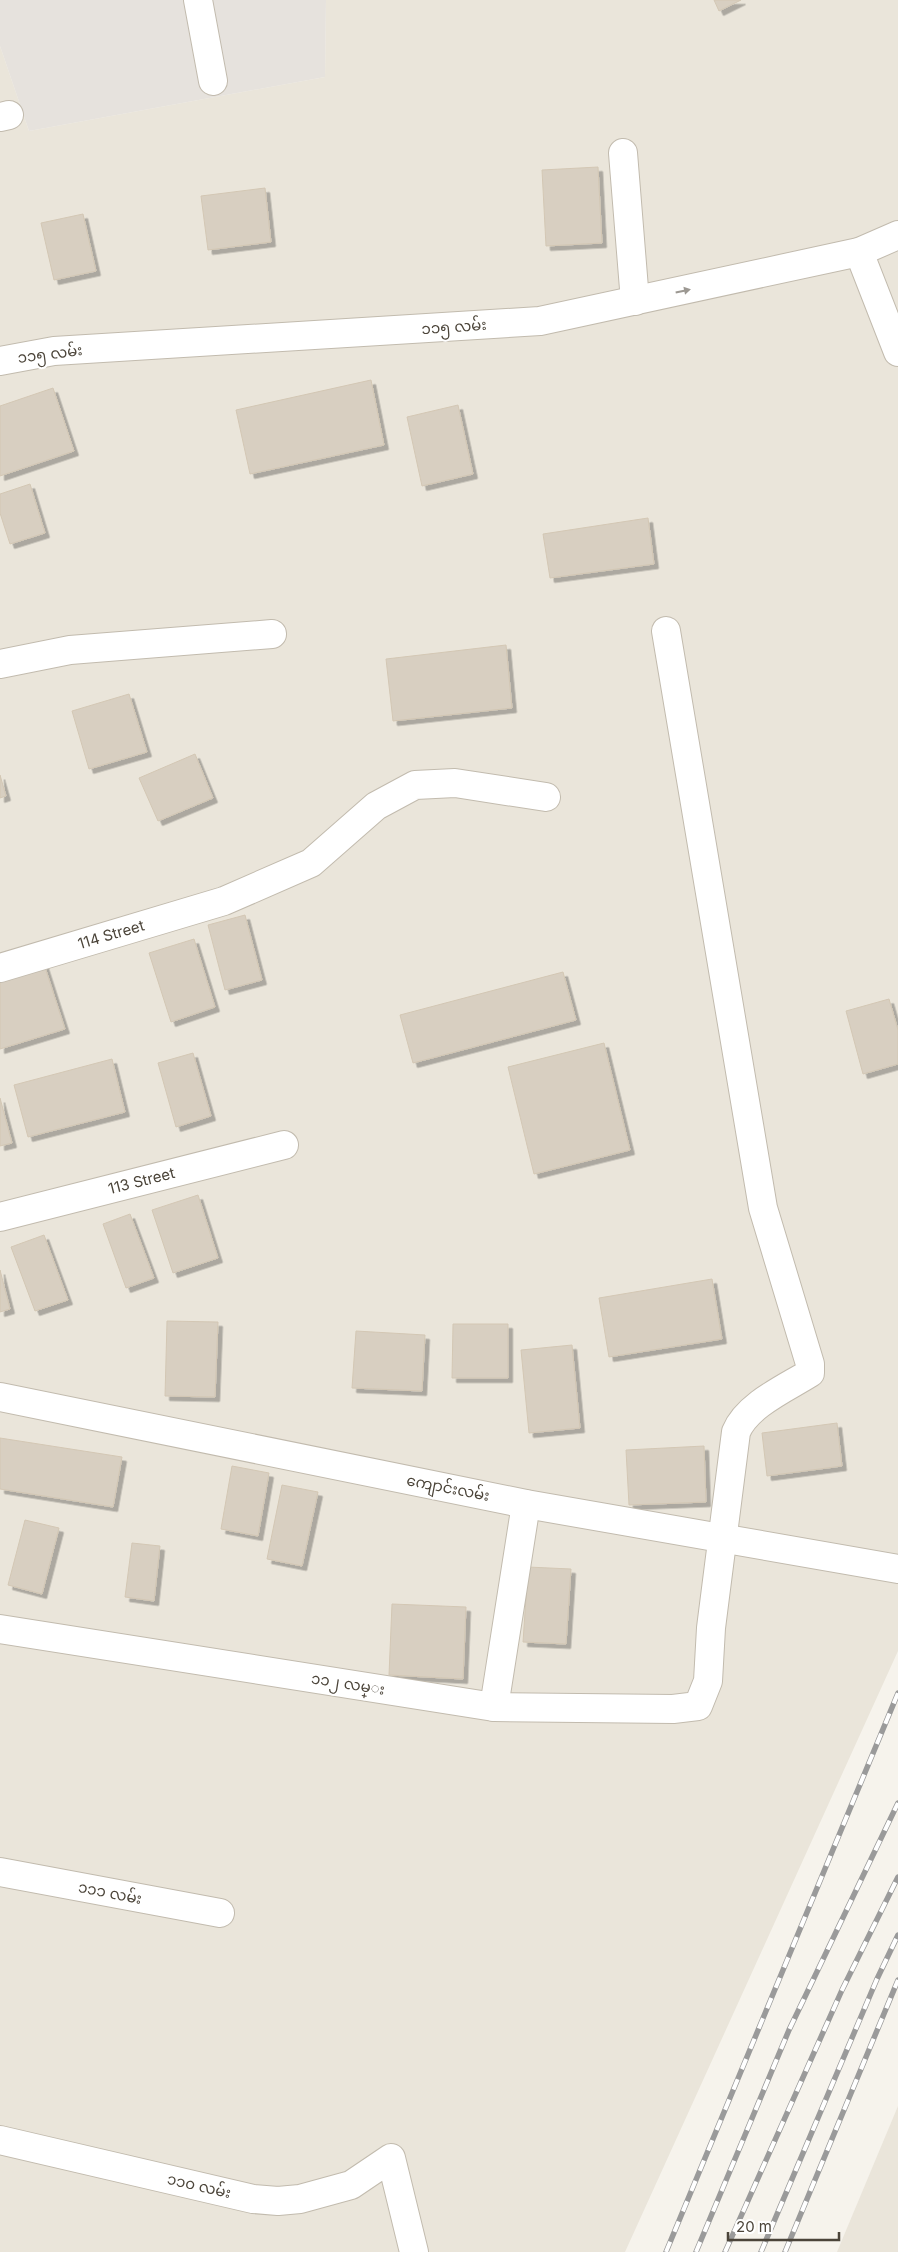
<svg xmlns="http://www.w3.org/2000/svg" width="898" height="2252" viewBox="0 0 898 2252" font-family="Inter,'Noto Sans Myanmar',sans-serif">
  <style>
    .residential { fill: #eae5da }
    .industrial { fill: #e6e2dd }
    .building { fill: #d8cfc1; stroke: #d3c7b4; filter: url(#shadow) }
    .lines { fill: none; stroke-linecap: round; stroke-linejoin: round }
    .minor-casing { stroke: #c2bbae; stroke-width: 30 }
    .minor { stroke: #fff; stroke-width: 28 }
    .rail-casing { stroke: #9a9a9a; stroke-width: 5.5 }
    .rail { stroke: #fff; stroke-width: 4; stroke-dasharray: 11; stroke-linecap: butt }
    .oneway { fill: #9c9892 }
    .labels { text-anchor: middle; stroke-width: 4; stroke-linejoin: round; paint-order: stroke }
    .street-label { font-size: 15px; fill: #4b4439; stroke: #fff }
  </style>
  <defs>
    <filter id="shadow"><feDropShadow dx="4.5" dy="4.5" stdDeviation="0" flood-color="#0004"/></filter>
  </defs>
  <rect width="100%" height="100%" fill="#f6f3ec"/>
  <g class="residential">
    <path d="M326 0H898V1651L625 2252H0V46L29 131 325 77Z"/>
    <path d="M898 2106V2252H837Z"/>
  </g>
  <path class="industrial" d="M0 0H326L325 77 29 131 0 46Z"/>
  <g class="building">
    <path d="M714 0H741L719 11Z"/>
    <path d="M598 167 602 243 546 246 542 170Z"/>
    <path d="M265 188 271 242 208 250 201 196Z"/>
    <path d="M83 214 96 271 54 280 41 223Z"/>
    <path d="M371 380 384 445 250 474 236 410Z"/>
    <path d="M53 388 74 451 0 476V406Z"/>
    <path d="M458 405 473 474 422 486 407 417Z"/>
    <path d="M30 484 45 533 10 544 0 513V494Z"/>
    <path d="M648 518 654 564 550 578 543 534Z"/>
    <path d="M506 645 512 708 393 721 386 659Z"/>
    <path d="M129 694 147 752 89 769 72 711Z"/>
    <path d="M195 754 213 798 158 821 139 778Z"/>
    <path d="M0 775 6 796 0 798Z"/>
    <path d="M245 915 262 980 225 990 208 925Z"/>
    <path d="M194 939 215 1007 171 1022 149 953Z"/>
    <path d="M43 961 65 1029 0 1049V975Z"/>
    <path d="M563 972 576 1020 413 1063 400 1015Z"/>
    <path d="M889 999 898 1030V1064L863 1074 846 1011Z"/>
    <path d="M604 1043 630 1150 534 1174 508 1067Z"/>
    <path d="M193 1053 211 1116 176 1127 158 1063Z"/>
    <path d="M112 1059 125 1112 28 1137 14 1085Z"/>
    <path d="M0 1098 12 1143 0 1146Z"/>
    <path d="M198 1195 218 1258 173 1273 152 1210Z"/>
    <path d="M130 1214 154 1278 126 1288 103 1224Z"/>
    <path d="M44 1235 68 1300 35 1311 11 1247Z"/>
    <path d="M0 1270 10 1309 0 1312Z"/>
    <path d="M712 1279 722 1339 609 1357 599 1298Z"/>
    <path d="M167 1321 218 1322 215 1397 165 1396Z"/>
    <path d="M453 1324H508V1378H452Z"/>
    <path d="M356 1331 425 1335 422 1391 352 1388Z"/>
    <path d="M572 1345 580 1428 529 1433 521 1350Z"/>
    <path d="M837 1423 842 1466 767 1476 762 1433Z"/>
    <path d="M0 1438 122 1457 113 1507 0 1489Z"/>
    <path d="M704 1446 706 1502 629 1505 626 1450Z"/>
    <path d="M232 1466 269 1473 258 1536 221 1529Z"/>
    <path d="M282 1485 318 1492 302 1566 267 1559Z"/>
    <path d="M25 1520 59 1528 42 1594 8 1585Z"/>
    <path d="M132 1543 160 1546 154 1601 125 1597Z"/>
    <path d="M528 1567 571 1569 566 1644 523 1642Z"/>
    <path d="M392 1604 466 1607 463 1679 389 1675Z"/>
  </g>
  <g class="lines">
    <defs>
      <g id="minor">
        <path d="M198 0 213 81"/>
        <path d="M0 117 9 115"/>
        <path d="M623 153 635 301"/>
        <path d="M859 252 898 352"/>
        <path d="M0 361 54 351 540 321 859 252 898 235"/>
        <path d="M0 664 70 650 272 634"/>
        <path id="s1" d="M0 968 224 901 311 863 376 806 415 785 455 783 546 797"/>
        <path id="s2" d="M0 1217 284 1145"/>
        <path d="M0 1397 526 1504 898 1569"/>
        <path d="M0 1629 494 1707 673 1709 698 1706 708 1681 711 1628 736 1432C747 1405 786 1388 810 1373V1364L763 1208 666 631"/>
        <path d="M494 1707 526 1504"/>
        <path d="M0 1872 220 1913"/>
        <path d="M0 2140 253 2199 278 2201 300 2199 351 2185 391 2158 414 2252"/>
      </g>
    </defs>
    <use href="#minor" class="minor-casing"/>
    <use href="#minor" class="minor"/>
    <defs>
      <g id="rail">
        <path d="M666 2252 898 1693"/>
        <path d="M696 2252 789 2030 898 1803"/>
        <path d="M725 2252 842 1990 898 1877"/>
        <path d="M761 2252 877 1979 898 1935"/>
        <path d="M785 2252 898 1980"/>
      </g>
    </defs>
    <use href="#rail" class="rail-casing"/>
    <use href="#rail" class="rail"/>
  </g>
  <defs><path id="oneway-solid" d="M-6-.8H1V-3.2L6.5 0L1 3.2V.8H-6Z" transform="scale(1.25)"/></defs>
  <use class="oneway" href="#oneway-solid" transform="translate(683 291) rotate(-12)"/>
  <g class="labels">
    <g class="street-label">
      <text transform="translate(454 327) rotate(-4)" y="5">၁၁၅ လမ်း</text>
      <text transform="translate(50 354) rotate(-7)" y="5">၁၁၅ လမ်း</text>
      <text dy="5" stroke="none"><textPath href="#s1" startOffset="116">114 Street</textPath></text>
      <text dy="5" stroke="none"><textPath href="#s2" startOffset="146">113 Street</textPath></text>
      <text transform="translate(448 1488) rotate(11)" y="5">ကျောင်းလမ်း</text>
      <text transform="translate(348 1684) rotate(9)" y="5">၁၁၂ လမ္း</text>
      <text transform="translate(110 1893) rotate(11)" y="5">၁၁၁ လမ်း</text>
      <text transform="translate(199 2186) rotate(13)" y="5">၁၁၀ လမ်း</text>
    </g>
  </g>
  <path d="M728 2232v8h111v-8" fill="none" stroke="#4b4439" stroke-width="2.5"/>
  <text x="736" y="2232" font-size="15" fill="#4b4439" stroke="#ffffff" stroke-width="4" paint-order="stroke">20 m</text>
</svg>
